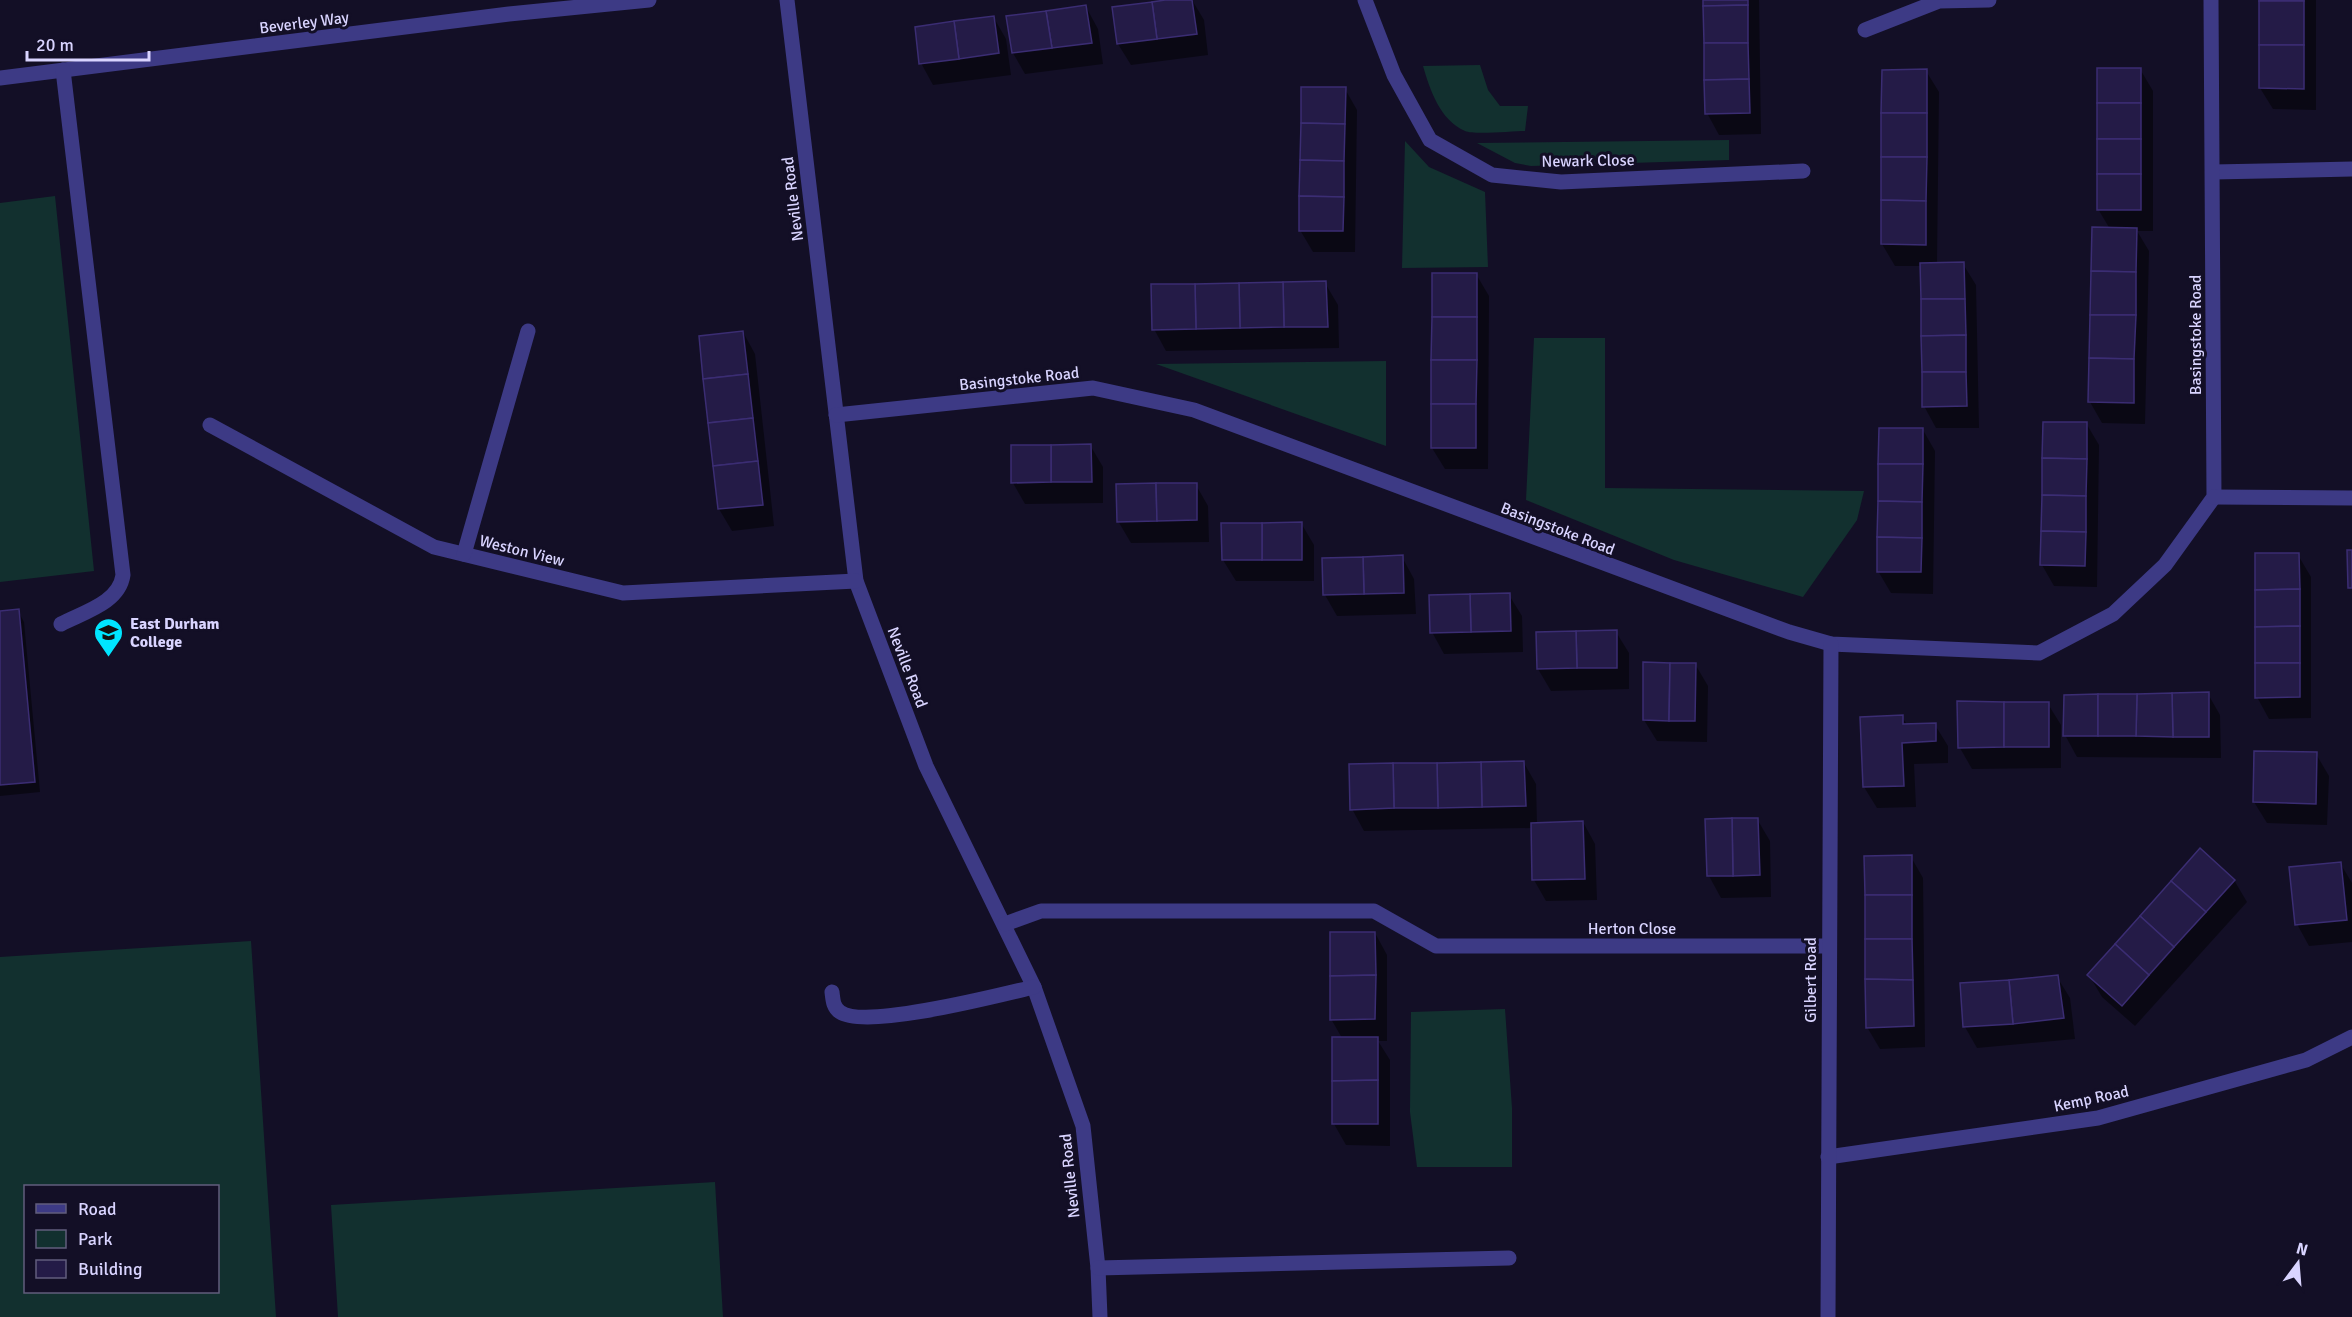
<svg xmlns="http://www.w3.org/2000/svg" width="2352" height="1317" viewBox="0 0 2352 1317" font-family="Signika,sans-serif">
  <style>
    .green { fill: #12302f; fill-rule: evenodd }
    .shadow { fill: #0007 }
    .building { fill: #241b47; stroke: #3b2d73; stroke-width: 1.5 }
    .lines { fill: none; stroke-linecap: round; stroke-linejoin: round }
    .minor { stroke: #3d3a85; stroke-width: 15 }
    .labels { text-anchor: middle; stroke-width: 6; stroke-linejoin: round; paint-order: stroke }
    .street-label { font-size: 16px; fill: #d9d4ff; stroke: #130f26 }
    .poi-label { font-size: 16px; font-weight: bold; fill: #d9d4ff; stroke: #130f26; text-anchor: start }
  </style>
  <rect width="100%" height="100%" fill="#130f26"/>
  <g class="green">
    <path d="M1480 65 1488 90 1500 106H1528L1525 131C1513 131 1474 135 1465 131 1440 120 1430 90 1423 66Z"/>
    <path d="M1729 140V160L1531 166 1515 163 1477 143Z"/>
    <path d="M1405 141 1429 167 1485 192 1488 267 1402 268Z"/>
    <path d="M55 196 94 571 0 582V203Z"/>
    <path d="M1534 338H1605V488L1864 491 1857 520 1803 597 1674 560 1526 500Z"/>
    <path d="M1386 361V446L1156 364Z"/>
    <path d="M251 941 276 1317H0V957ZM26 1186H218V1292H26Z"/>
    <path d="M1505 1009 1512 1108V1167H1417L1410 1112 1411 1012Z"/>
    <path d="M715 1182 723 1317H338L331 1205Z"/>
  </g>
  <g class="shadow">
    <path d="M1177 0H1192L1204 20 1208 55 1131 65 1118 44Z"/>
    <path d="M1705 0H1759L1761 134 1719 135 1707 113Z"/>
    <path d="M2260 0H2316V110L2273 109 2260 88Z"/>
    <path d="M1086 7 1098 29 1103 64 1025 74 1013 53Z"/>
    <path d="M994 18 1006 39 1011 75 933 85 921 63Z"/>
    <path d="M2140 69 2153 91V231H2137L2149 251 2145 424 2102 423 2090 402 2110 229 2098 209Z"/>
    <path d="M1926 71 1939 92 1937 264H1963L1976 285 1979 428H1936L1924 406 1921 266H1895L1882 244Z"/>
    <path d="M1345 89 1357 110 1355 252H1313L1300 230Z"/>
    <path d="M1476 274 1489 296 1488 469H1445L1432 448Z"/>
    <path d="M1325 283 1338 305 1339 348 1166 351 1154 329Z"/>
    <path d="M743 332 755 354 774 526 732 531 719 509 700 337Z"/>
    <path d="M2086 423 2099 445 2097 587 2054 586 2042 565Z"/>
    <path d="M1923 430 1935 451 1933 594 1891 593 1878 571Z"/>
    <path d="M1090 445 1103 467V503L1025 504 1013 483Z"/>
    <path d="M1196 485 1208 506 1209 542 1131 543 1118 521Z"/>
    <path d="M1301 523 1314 545V581H1236L1223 560Z"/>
    <path d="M2298 555 2311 577V718L2269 719 2257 697Z"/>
    <path d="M1402 557 1414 579 1416 614 1337 616 1325 595Z"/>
    <path d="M1509 595 1522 616 1523 652 1444 654 1432 632Z"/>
    <path d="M18 611 24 622 40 792 0 796V613Z"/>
    <path d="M1616 632 1629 653V689L1551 691 1538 669V633Z"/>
    <path d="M1695 664 1708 686 1707 742 1657 741 1644 720Z"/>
    <path d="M2208 694 2220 715 2221 758 2077 757 2065 735Z"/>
    <path d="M2048 704 2061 725V768L1972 769 1960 748Z"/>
    <path d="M1902 717 1908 726 1935 725 1948 746V763L1914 764 1916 807 1877 808 1864 787Z"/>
    <path d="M2316 754 2329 776 2327 825 2267 823 2254 802Z"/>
    <path d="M1524 763 1536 784 1537 824 1583 822 1595 844 1597 900 1546 901 1534 880 1533 828 1364 831 1352 809Z"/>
    <path d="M1757 819 1770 841 1771 897 1721 898 1709 876 1707 820Z"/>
    <path d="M1911 857 1923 878 1925 1047 1880 1049 1867 1027Z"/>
    <path d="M2340 863 2352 883V942L2309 946 2297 924Z"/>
    <path d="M2234 880 2247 902 2135 1026 2102 997 2089 975Z"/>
    <path d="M1375 933 1387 955V1041H1378L1390 1060V1146L1346 1145 1334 1124 1342 1038 1331 1019Z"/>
    <path d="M2057 977 2070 998 2075 1039 1977 1048 1965 1027Z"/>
  </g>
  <g class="building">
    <path d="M1165 0H1192L1197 34 1157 39 1152 2Z"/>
    <path d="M1703 0H1748V5L1703 6Z"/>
    <rect x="2259" y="0" width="45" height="1"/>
    <rect x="2259" y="1" width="45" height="44"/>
    <path d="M1152 2 1157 39 1117 44 1112 7Z"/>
    <path d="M1086 5 1092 43 1052 48 1046 11Z"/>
    <path d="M1748 5V43H1704L1703 6Z"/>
    <path d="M1046 11 1052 48 1012 53 1006 16Z"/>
    <path d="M994 16 999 53 959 59 954 21Z"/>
    <path d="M954 21 959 59 919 64 915 27Z"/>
    <path d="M1704 43H1748L1749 79 1704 80Z"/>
    <path d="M2259 45H2304V89L2259 88Z"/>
    <rect x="2097" y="68" width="44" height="35"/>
    <path d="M1927 69V113H1881L1882 70Z"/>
    <path d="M1749 79 1750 113 1705 114 1704 80Z"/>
    <path d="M1301 87H1346L1345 124 1301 123Z"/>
    <rect x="2097" y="103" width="44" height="36"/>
    <rect x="1881" y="113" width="46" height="44"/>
    <path d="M1301 123 1345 124 1344 161 1300 160Z"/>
    <rect x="2097" y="139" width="44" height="35"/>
    <path d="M1881 157H1927L1926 201 1881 200Z"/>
    <path d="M1300 160 1344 161V197L1299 196Z"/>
    <rect x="2097" y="174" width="44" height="36"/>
    <path d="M1299 196 1344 197 1343 231H1299Z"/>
    <path d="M1881 200 1926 201V245L1881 244Z"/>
    <path d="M2092 227 2137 228 2136 272 2091 271Z"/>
    <path d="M1964 262 1965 299H1921L1920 263Z"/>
    <path d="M2091 271 2136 272V315H2090Z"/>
    <rect x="1432" y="273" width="45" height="44"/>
    <path d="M1326 281 1328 327H1284L1283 282Z"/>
    <path d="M1283 282 1284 327 1240 328 1239 283Z"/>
    <path d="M1239 283 1240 328 1196 329 1195 284Z"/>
    <path d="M1151 284H1195L1196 329 1152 330Z"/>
    <path d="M1921 299H1965L1966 335 1921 336Z"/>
    <path d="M2090 315H2136L2134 359 2089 358Z"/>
    <path d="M1432 317H1477V360H1431Z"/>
    <path d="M743 331 748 374 703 379 699 336Z"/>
    <path d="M1966 335V372H1922L1921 336Z"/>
    <path d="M2089 358 2134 359V403L2088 402Z"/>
    <path d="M1431 360H1477L1476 404H1431Z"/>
    <path d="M1922 372H1966L1967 406 1922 407Z"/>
    <path d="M748 374 753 418 708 423 703 379Z"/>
    <rect x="1431" y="404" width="45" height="44"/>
    <path d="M753 418 758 461 713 466 708 423Z"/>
    <path d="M2043 422H2087V459L2042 458Z"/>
    <path d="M1879 428H1923V464H1878Z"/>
    <path d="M1091 444 1092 482H1051V445Z"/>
    <path d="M1011 445H1051V482L1011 483Z"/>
    <path d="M2042 458 2087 459 2086 496 2042 495Z"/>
    <path d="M758 461 763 505 718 509 713 466Z"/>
    <path d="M1878 464H1923L1922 502 1878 501Z"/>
    <path d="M1156 483 1157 521 1117 522 1116 484Z"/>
    <path d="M1156 483H1197V520L1157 521Z"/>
    <path d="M2042 495 2086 496V532L2041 531Z"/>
    <path d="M1878 501 1922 502V538L1877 537Z"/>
    <path d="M1302 522V560H1262V523Z"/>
    <path d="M1221 523H1262V560H1222Z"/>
    <path d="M2041 531 2086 532 2085 566 2040 565Z"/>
    <path d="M1877 537 1922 538 1921 572H1877Z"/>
    <path d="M2347 550H2352V588H2348Z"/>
    <path d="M2255 553H2299L2300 589 2255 590Z"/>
    <path d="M1403 555 1404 593 1364 594 1363 557Z"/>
    <path d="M1363 557 1364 594 1323 595 1322 558Z"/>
    <path d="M2300 589V626L2255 627V590Z"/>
    <path d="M1510 593 1511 631 1471 632 1470 594Z"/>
    <path d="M1470 594 1471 632 1430 633 1429 595Z"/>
    <path d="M19 609 35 782 0 785V611Z"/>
    <path d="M2300 626V663H2255V627Z"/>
    <path d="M1617 630V668H1577L1576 631Z"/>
    <path d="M1576 631 1577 668 1537 669 1536 632Z"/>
    <path d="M1643 662 1670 663 1669 721 1643 720Z"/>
    <path d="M1670 663H1696L1695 721H1669Z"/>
    <path d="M2255 663H2300V697L2255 698Z"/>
    <path d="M2209 692V737H2173L2172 693Z"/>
    <path d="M2172 693 2173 737 2136 736 2137 694Z"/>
    <path d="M2098 694V736H2063L2064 695Z"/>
    <path d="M2098 694H2137L2136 736H2098Z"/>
    <path d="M1957 701 2004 702V747L1958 748Z"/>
    <rect x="2004" y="702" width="45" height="45"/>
    <path d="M1903 715V724L1936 723V741L1902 743 1904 786 1863 787 1860 717Z"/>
    <path d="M2254 751 2317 752 2316 804 2253 802Z"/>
    <path d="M1524 761 1526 806 1482 807 1481 762Z"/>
    <path d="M1481 762 1482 807 1438 808 1437 763Z"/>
    <path d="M1393 763H1437L1438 808H1394Z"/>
    <path d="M1393 763 1394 808 1350 810 1349 764Z"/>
    <path d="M1732 818H1758L1760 875 1733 876Z"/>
    <path d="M1732 818 1733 876H1707L1705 819Z"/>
    <path d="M1583 821 1585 879 1532 880 1531 823Z"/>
    <path d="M2200 848 2235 880 2206 912 2171 881Z"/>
    <path d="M1912 855V895H1865L1864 856Z"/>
    <path d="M2341 862 2347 920 2295 925 2289 867Z"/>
    <path d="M2171 881 2206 912 2174 947 2140 916Z"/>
    <rect x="1865" y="895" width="47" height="44"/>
    <path d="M2140 916 2174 947 2149 975 2115 944Z"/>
    <path d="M1330 932H1375L1376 975 1330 976Z"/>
    <path d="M1865 939H1912L1913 980 1865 979Z"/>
    <path d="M2115 944 2149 975 2122 1006 2087 975Z"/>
    <path d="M1376 975 1375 1019 1330 1020V976Z"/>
    <path d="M2058 975 2064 1018 2013 1024 2009 980Z"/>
    <path d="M1865 979 1913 980 1914 1026 1866 1028Z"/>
    <path d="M2009 980 2013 1024 1963 1027 1960 983Z"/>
    <path d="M1332 1037H1378V1080L1332 1081Z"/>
    <path d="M1378 1080V1124H1332V1081Z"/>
  </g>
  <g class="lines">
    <g class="minor">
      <path d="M787 0 856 581 926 766 1034 987 1083 1126 1098 1268 1100 1317"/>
      <path d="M1365 0 1394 75 1430 140 1492 175 1561 182 1803 171"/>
      <path d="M1865 30 1939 1 1989 0"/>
      <path d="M0 78 509 14 649 0"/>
      <path d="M2213 172 2352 169"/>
      <path d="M836 415 1093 388 1194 410 1789 632 1831 644 2039 653 2113 614 2165 565 2214 497 2211 0"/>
      <path d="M210 425 434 547 623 593 856 581"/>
      <path d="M2214 497 2352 498"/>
      <path d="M464 554 528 331"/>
      <path d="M61 624C84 612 119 603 123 575L63 70"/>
      <path d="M1005 924 1041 911H1374L1436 946H1828"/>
      <path d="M832 992C833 1000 833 1007 840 1012 866 1030 999 995 1034 987"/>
      <path d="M1828 1157 2098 1118 2306 1060 2352 1037"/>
      <path d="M1098 1268 1509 1258"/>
      <path d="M1828 1317 1831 644"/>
    </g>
  </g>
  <defs>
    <symbol id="university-pin" viewBox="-11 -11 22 30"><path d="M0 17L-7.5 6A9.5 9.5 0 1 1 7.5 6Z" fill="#00e5ff" stroke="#130f26"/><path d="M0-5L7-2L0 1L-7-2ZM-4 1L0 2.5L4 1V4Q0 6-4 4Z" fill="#111"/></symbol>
  </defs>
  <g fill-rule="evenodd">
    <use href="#university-pin" x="92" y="616" width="33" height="45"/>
  </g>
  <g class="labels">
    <g class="street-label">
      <text transform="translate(304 22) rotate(-7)" y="6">Beverley Way</text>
      <text transform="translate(1588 160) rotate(-1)" y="6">Newark Close</text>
      <text transform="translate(792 199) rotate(-97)" y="6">Neville Road</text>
      <text transform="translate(2195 335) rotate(-90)" y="6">Basingstoke Road</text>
      <text transform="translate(1019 378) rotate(-6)" y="6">Basingstoke Road</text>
      <text transform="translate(1558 528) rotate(21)" y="6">Basingstoke Road</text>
      <text transform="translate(522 550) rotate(14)" y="6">Weston View</text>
      <text transform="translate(908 667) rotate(69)" y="6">Neville Road</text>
      <text x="1632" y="934">Herton Close</text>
      <text transform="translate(1810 980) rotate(-90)" y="6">Gilbert Road</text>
      <text transform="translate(2091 1098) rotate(-12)" y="6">Kemp Road</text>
      <text transform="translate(1069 1176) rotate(-96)" y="6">Neville Road</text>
    </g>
    <g class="poi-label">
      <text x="130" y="629">East Durham<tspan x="130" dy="18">College</tspan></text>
    </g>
  </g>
  <rect x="24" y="1185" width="195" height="108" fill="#130f26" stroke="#625e7d" stroke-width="1.5"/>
  <rect x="36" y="1204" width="30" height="9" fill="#3d3a85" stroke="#625e7d" stroke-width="1.5"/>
  <text x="78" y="1215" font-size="18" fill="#d9d4ff">Road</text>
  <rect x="36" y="1230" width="30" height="18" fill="#12302f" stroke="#625e7d" stroke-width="1.5"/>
  <text x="78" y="1245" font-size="18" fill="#d9d4ff">Park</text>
  <rect x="36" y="1260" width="30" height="18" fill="#241b47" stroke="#625e7d" stroke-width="1.5"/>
  <text x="78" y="1275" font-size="18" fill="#d9d4ff">Building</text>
  <g transform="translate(2298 1263) rotate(16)" stroke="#130f26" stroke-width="4.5" paint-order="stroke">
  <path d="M0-4.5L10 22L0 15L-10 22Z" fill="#d9d4ff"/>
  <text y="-9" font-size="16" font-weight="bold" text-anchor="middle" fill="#d9d4ff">N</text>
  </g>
  <path d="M27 51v9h122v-9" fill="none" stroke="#d9d4ff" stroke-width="3"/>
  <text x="36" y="51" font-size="18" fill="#d9d4ff" stroke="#130f26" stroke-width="4.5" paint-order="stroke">20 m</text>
</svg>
